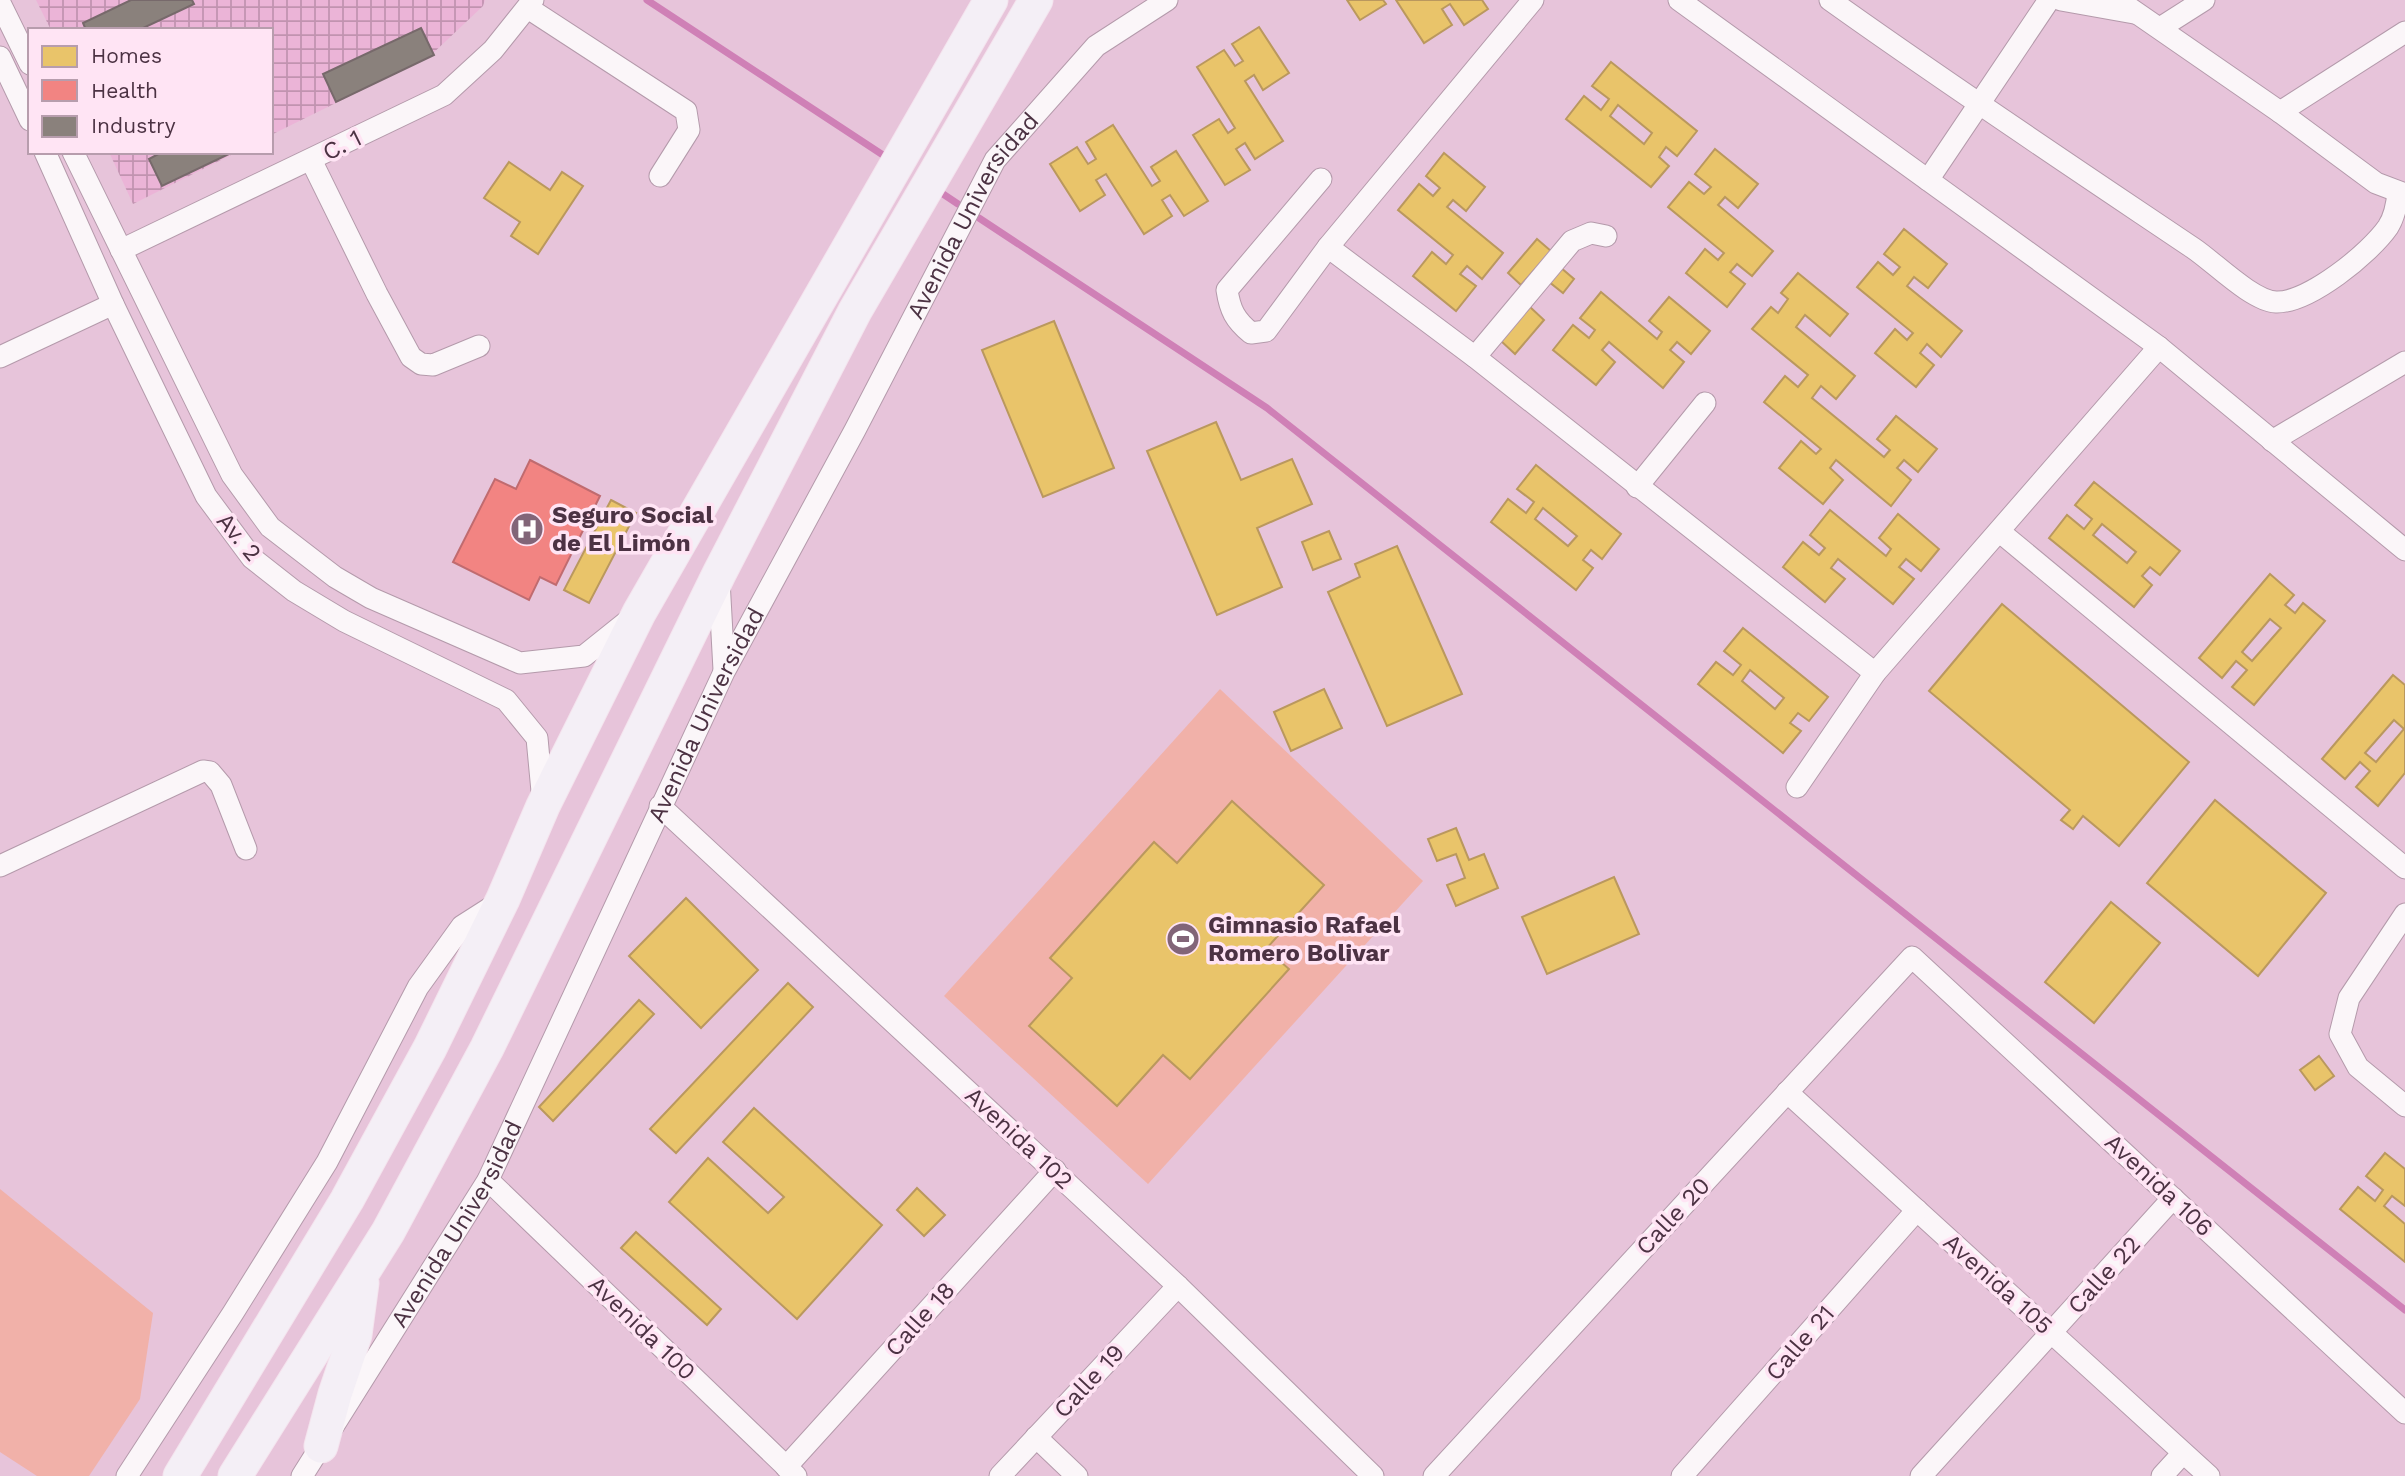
<svg xmlns="http://www.w3.org/2000/svg" width="2405" height="1476" viewBox="0 0 2405 1476" font-family="'Work Sans',sans-serif">
  <style>
    .industrial { fill: url(#industrial-grid) }
    .pitch { fill: #f1b1a9 }
    .homes { fill: #e9c46a; stroke: #ba985e; stroke-width: 2; fill-rule: evenodd }
    .health { fill: #f28482; stroke: #c06b6f; stroke-width: 2 }
    .industry { fill: #8a817c; stroke: #77696b; stroke-width: 2 }
    .lines { fill: none; stroke-linecap: round; stroke-linejoin: round }
    .stream { stroke: #cf80b6; stroke-width: 7 }
    .street-casing { stroke: #b49aab; stroke-width: 23 }
    .primary-casing { stroke: #f4e4ee; stroke-width: 35 }
    .street { stroke: #fbf6f9; stroke-width: 21 }
    .primary { stroke: #f4eff6; stroke-width: 33 }
    .labels { text-anchor: middle; stroke-width: 7; stroke-linejoin: round; paint-order: stroke }
    .street-label { font-size: 24px; fill: #4c3243; stroke: #ffe4f4 }
    .poi-label { font-size: 24px; font-weight: bold; fill: #4c3243; stroke: #ffe4f4; text-anchor: start }
  </style>
  <defs>
    <pattern id="industrial-grid" width="8" height="8" patternUnits="userSpaceOnUse" patternTransform="scale(1.75)"><rect width="8" height="8" fill="#ebb4d7"/><path d="M0 4h8M4 0v8" fill="none" stroke="#c193b0"/></pattern>
  </defs>
  <rect width="100%" height="100%" fill="#e7c4da"/>
  <g class="industrial">
    <path d="M36 0H485L483 6 429 57 271 135V30H51Z"/>
    <path d="M109 152H237L133 204Z"/>
  </g>
  <g class="pitch">
    <path d="M1220 689 1423 881 1148 1184 944 996Z"/>
    <path d="M0 1189 153 1313 140 1399 89 1476H37L0 1452Z"/>
  </g>
  <g class="homes">
    <path d="M1347 0H1383L1386 4 1360 20Z"/>
    <path d="M1396 0H1482L1488 9 1464 25 1450 4 1442 9 1452 25 1424 43Z"/>
    <path d="M1259 27 1289 73 1263 90 1254 75 1245 81 1283 141 1255 159 1245 143 1236 149 1250 170 1225 185 1193 135 1219 119 1228 133 1235 128 1197 67 1224 50 1235 66 1243 61 1232 44Z"/>
    <path d="M1611 62 1697 131 1677 156 1666 147 1659 157 1669 166 1651 187 1566 119 1584 96 1601 110 1609 99 1592 86ZM1618 105 1652 133 1644 144 1610 116Z"/>
    <path d="M1113 125 1152 186 1160 181 1151 167 1176 151 1208 201 1184 216 1170 195 1162 200 1172 216 1144 234 1106 174 1096 180 1105 195 1080 211 1050 164 1077 147 1088 164 1096 159 1086 142Z"/>
    <path d="M1715 149 1758 184 1738 208 1725 197 1718 205 1773 251 1752 276 1737 264 1730 272 1745 284 1727 307 1686 273 1705 249 1718 260 1724 253 1668 207 1689 182 1704 194 1711 187 1695 174Z"/>
    <path d="M1444 153 1485 187 1466 211 1453 200 1447 207 1503 253 1482 279 1467 266 1460 274 1476 286 1456 311 1413 276 1432 252 1446 264 1453 255 1398 210 1419 184 1433 196 1440 188 1426 176Z"/>
    <path d="M509 162 550 190 562 172 583 186 538 254 511 236 520 222 484 198Z"/>
    <path d="M1904 229 1947 264 1928 288 1914 277 1907 286 1962 331 1941 357 1927 344 1920 353 1934 365 1916 387 1875 353 1895 329 1907 340 1913 333 1857 287 1878 262 1893 275 1900 267 1884 254Z"/>
    <path d="M1537 239 1551 251 1521 285 1508 273Z"/>
    <path d="M1560 267 1574 279 1563 293 1548 281Z"/>
    <path d="M1798 273 1848 314 1830 336 1805 315 1796 327 1855 376 1836 399 1821 386 1812 398 1884 457 1890 450 1877 439 1896 416 1937 449 1918 472 1904 460 1897 468 1911 480 1891 506 1836 460 1830 468 1843 480 1823 504 1779 468 1801 441 1816 454 1821 449 1764 402 1785 376 1798 387 1808 375 1752 329 1771 307 1778 313 1788 299 1781 293Z"/>
    <path d="M1601 292 1657 339 1662 332 1649 321 1669 297 1710 331 1691 354 1677 342 1670 350 1684 362 1663 388 1609 342 1602 350 1615 362 1596 385 1553 350 1573 325 1589 338 1595 330 1580 318Z"/>
    <path d="M1530 307 1544 320 1515 354 1501 341Z"/>
    <path d="M1054 321 1114 468 1043 497 982 350Z"/>
    <path d="M1216 422 1241 480 1292 459 1312 504 1257 528 1282 587 1217 615 1147 451Z"/>
    <path d="M1536 465 1621 534 1602 559 1591 550 1583 560 1593 568 1576 590 1491 522 1508 499 1526 513 1534 502 1517 489ZM1543 508 1577 536 1568 546 1535 519Z"/>
    <path d="M2094 482 2180 551 2160 575 2150 567 2142 576 2152 585 2134 607 2049 538 2067 515 2084 529 2092 519 2075 505ZM2102 524 2136 552 2127 563 2093 535Z"/>
    <path d="M611 500 636 513 589 603 564 590Z"/>
    <path d="M1830 510 1886 556 1891 549 1879 538 1898 514 1939 549 1921 571 1906 559 1899 567 1914 579 1893 604 1838 559 1831 568 1845 579 1825 602 1783 567 1803 542 1819 555 1825 548 1810 535Z"/>
    <path d="M1329 531 1341 559 1313 570 1302 542Z"/>
    <path d="M1397 546 1462 694 1387 726 1328 592 1360 577 1355 564Z"/>
    <path d="M2270 574 2294 595 2285 605 2295 613 2303 603 2325 621 2254 705 2232 687 2247 670 2236 661 2222 678 2199 658ZM2270 619 2281 628 2252 661 2242 652Z"/>
    <path d="M2002 604 2189 762 2119 846 2083 816 2073 829 2061 820 2070 810 1929 691Z"/>
    <path d="M1743 628 1828 697 1809 721 1798 713 1790 723 1801 731 1783 753 1698 684 1716 662 1733 675 1741 665 1724 651ZM1750 670 1784 698 1775 709 1742 681Z"/>
    <path d="M2393 675 2405 685V773L2378 806 2356 787 2370 771 2360 762 2345 779 2322 759ZM2394 720 2404 729 2376 762 2365 753Z"/>
    <path d="M1324 689 1342 728 1291 751 1274 712Z"/>
    <path d="M2215 800 2326 893 2258 976 2147 883Z"/>
    <path d="M1232 801 1324 885 1266 949 1289 969 1190 1079 1163 1055 1117 1106 1029 1026 1072 978 1050 958 1154 842 1177 863Z"/>
    <path d="M1456 828 1469 860 1484 854 1498 888 1456 906 1447 885 1465 878 1456 854 1437 861 1428 839Z"/>
    <path d="M1614 877 1639 934 1547 974 1522 917Z"/>
    <path d="M686 898 758 970 701 1028 629 956Z"/>
    <path d="M2111 902 2160 943 2094 1023 2045 982Z"/>
    <path d="M788 983 813 1007 676 1153 650 1129Z"/>
    <path d="M639 1000 654 1014 553 1121 539 1107Z"/>
    <path d="M2319 1056 2334 1076 2315 1090 2300 1070Z"/>
    <path d="M754 1108 882 1225 797 1319 669 1202 708 1158 768 1213 784 1197 723 1142Z"/>
    <path d="M2385 1153 2405 1169V1206L2392 1196 2384 1206 2405 1224V1262L2340 1209 2358 1187 2375 1201 2383 1190 2366 1176Z"/>
    <path d="M917 1188 945 1215 924 1236 897 1210Z"/>
    <path d="M636 1232 721 1309 707 1325 621 1248Z"/>
  </g>
  <path class="health" d="M530 460 600 496 556 585 540 577 529 600 453 562 495 479 516 489Z"/>
  <g class="industry">
    <path d="M131 0H192L194 4 139 30H86L83 23Z"/>
    <path d="M421 28 434 55 336 102 323 74Z"/>
    <path d="M162 152H233L162 186 149 159Z"/>
  </g>
  <g class="lines">
    <g class="stream">
      <path d="M647 0 886 157"/>
      <path d="M940 192 958 204"/>
      <path d="M979 218 1267 408 2405 1310"/>
    </g>
    <defs>
      <g id="street">
        <path d="M1679 0 2159 347 2405 550"/>
        <path d="M1830 0C1949 85 2071 166 2193 248 2214 262 2252 301 2276 302 2309 303 2370 253 2388 227 2395 216 2397 204 2398 192"/>
        <path d="M2061 0 2134 13"/>
        <path d="M2118 0 2280 112 2376 183 2405 194"/>
        <path d="M0 3 30 64"/>
        <path d="M528 8 686 111 689 130 660 176"/>
        <path d="M2160 28 2204 0"/>
        <path d="M0 57 30 120"/>
        <path d="M2280 112 2405 32"/>
        <path d="M45 152 113 304 206 496 252 558 294 591 344 621 506 700 537 738 543 802"/>
        <path d="M73 152 232 475 270 527 335 577 371 598 520 663 584 656 629 620"/>
        <path d="M311 160 377 294 411 357 421 364 433 365 479 346"/>
        <path d="M1321 179 1227 290C1230 310 1235 320 1251 333L1266 331 1328 247 1533 0"/>
        <path d="M1928 180 2049 0"/>
        <path d="M1328 247 1475 357 1875 673"/>
        <path d="M121 250 444 95 493 50 533 0"/>
        <path d="M0 357 113 304"/>
        <path d="M1475 357 1572 241 1591 233 1606 236"/>
        <path d="M2272 441 2405 362"/>
        <path d="M1637 487 1705 403"/>
        <path d="M2000 532 2405 868"/>
        <path d="M719 580 724 670"/>
        <path d="M1797 787 1875 673 2159 347"/>
        <path d="M660 806 1178 1286 1373 1476"/>
        <path d="M0 866 203 771 210 772 221 785 246 849"/>
        <path d="M2405 914 2349 998 2340 1034 2358 1067 2405 1106"/>
        <path d="M1787 1092 2209 1476"/>
        <path d="M488 1180 796 1476"/>
        <path d="M1036 1437 1077 1476"/>
        <path d="M786 1467 1055 1170"/>
        <path d="M127 1476 233 1313 327 1162 418 987 462 926 498 903"/>
        <path id="s1" d="M302 1476 488 1180 724 672 855 430 995 160 1096 46 1167 0"/>
        <path d="M1000 1476 1178 1286"/>
        <path d="M1434 1476 1912 957 2405 1413"/>
        <path d="M1682 1476 1917 1210"/>
        <path d="M1921 1476 2173 1198"/>
        <path d="M2162 1476 2183 1453"/>
      </g>
      <g id="primary">
        <path d="M321 1446 335 1394 355 1335 362 1283"/>
        <path d="M180 1476 347 1200 430 1048 503 899 543 806 639 613 991 0"/>
        <path d="M235 1476 388 1232 487 1048 719 574 855 311 1036 0"/>
      </g>
    </defs>
    <use href="#street" class="street-casing"/>
    <use href="#primary" class="primary-casing"/>
    <use href="#street" class="street"/>
    <use href="#primary" class="primary"/>
  </g>
  <defs>
    <symbol id="hospital-disc" viewBox="-11 -11 22 22"><circle r="9.5" fill="#826578" stroke="#ffe4f4"/><path d="M-5-5h3v3.5h4V-5h3V5h-3V1.5h-4V5h-3Z" fill="#fff"/></symbol>
    <symbol id="stadium-disc" viewBox="-11 -11 22 22"><circle r="9.5" fill="#826578" stroke="#ffe4f4"/><path d="M0-5a6.5 5 0 1 0 0 10a6.5 5 0 1 0 0-10ZM-3.5-1.8h7v3.6h-7Z" fill="#fff"/></symbol>
  </defs>
  <g fill-rule="evenodd">
    <use href="#hospital-disc" x="508" y="510" width="38" height="38"/>
    <use href="#stadium-disc" x="1164" y="920" width="38" height="38"/>
  </g>
  <g class="labels">
    <g class="street-label">
      <text transform="translate(342 145) rotate(-26)" y="8">C. 1</text>
      <text dy="8" stroke="none"><textPath href="#s1" startOffset="1430">Avenida Universidad</textPath></text>
      <text transform="translate(239 537) rotate(50)" y="8">Av. 2</text>
      <text dy="8" stroke="none"><textPath href="#s1" startOffset="863">Avenida Universidad</textPath></text>
      <text transform="translate(1019 1138) rotate(43)" y="8">Avenida 102</text>
      <text transform="translate(2159 1185) rotate(43)" y="8">Avenida 106</text>
      <text transform="translate(1673 1216) rotate(-47)" y="8">Calle 20</text>
      <text dy="8" stroke="none"><textPath href="#s1" startOffset="296">Avenida Universidad</textPath></text>
      <text transform="translate(2104 1275) rotate(-48)" y="8">Calle 22</text>
      <text transform="translate(1998 1284) rotate(42)" y="8">Avenida 105</text>
      <text transform="translate(920 1319) rotate(-48)" y="8">Calle 18</text>
      <text transform="translate(642 1328) rotate(44)" y="8">Avenida 100</text>
      <text transform="translate(1800 1343) rotate(-49)" y="8">Calle 21</text>
      <text transform="translate(1089 1381) rotate(-47)" y="8">Calle 19</text>
    </g>
    <g class="poi-label">
      <text x="552" y="523">Seguro Social<tspan x="552" dy="28">de El Limón</tspan></text>
      <text x="1208" y="933">Gimnasio Rafael<tspan x="1208" dy="28">Romero Bolivar</tspan></text>
    </g>
  </g>
  <rect x="28" y="28" width="245" height="126" fill="#ffe4f4" stroke="#b79dad" stroke-width="2"/>
  <rect x="42" y="46" width="35" height="21" fill="#e9c46a" stroke="#b79dad" stroke-width="2"/>
  <text x="91" y="63" font-size="21" fill="#4c3243">Homes</text>
  <rect x="42" y="80" width="35" height="21" fill="#f28482" stroke="#b79dad" stroke-width="2"/>
  <text x="91" y="98" font-size="21" fill="#4c3243">Health</text>
  <rect x="42" y="116" width="35" height="21" fill="#8a817c" stroke="#b79dad" stroke-width="2"/>
  <text x="91" y="133" font-size="21" fill="#4c3243">Industry</text>
</svg>
